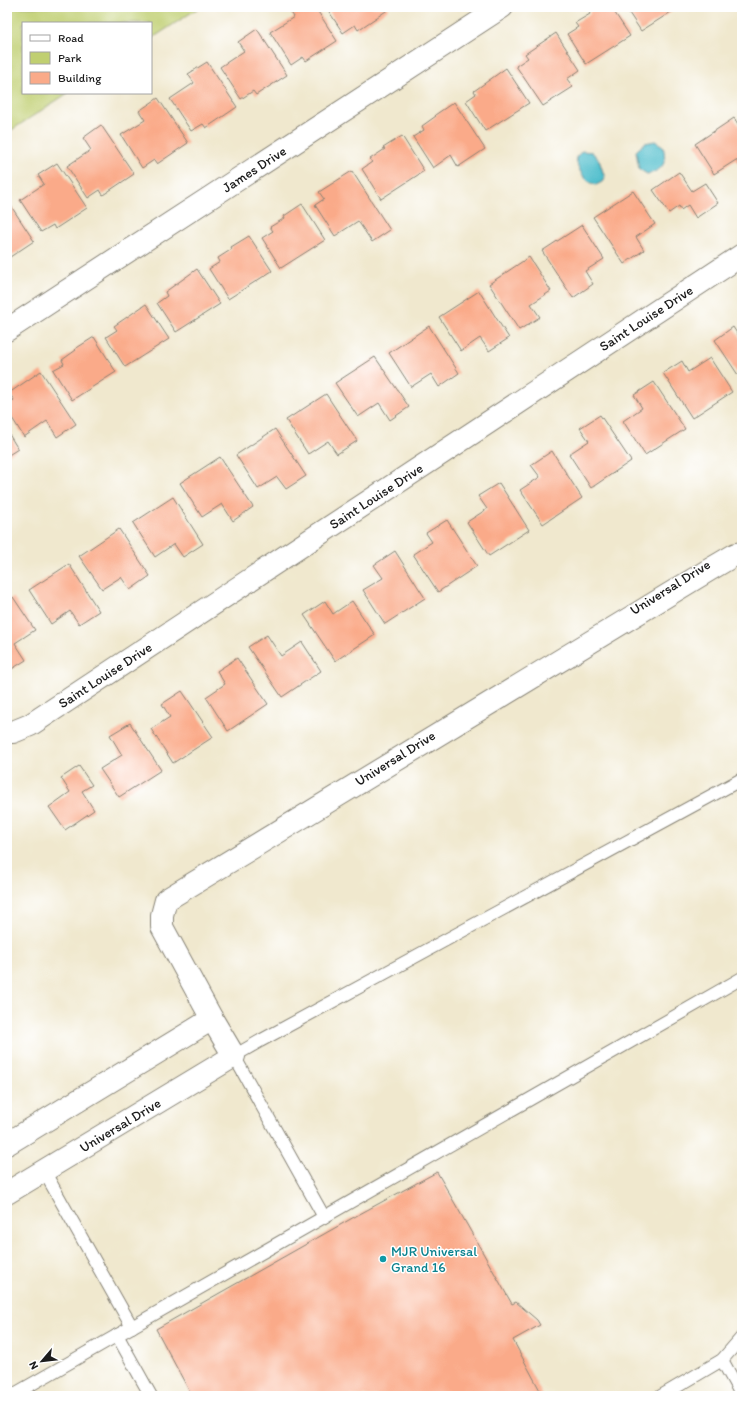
<svg xmlns="http://www.w3.org/2000/svg" width="749" height="1403" viewBox="0 0 749 1403" font-family="Itim,sans-serif">
  <style>
    .green { fill: #c0cf71; stroke: #6e7646 }
    .water { fill: #54c0ce; stroke: #386e75 }
    .building { fill: #faaa89 }
    .lines { fill: none; stroke-linecap: round; stroke-linejoin: round }
    .service-casing { stroke: #868275; stroke-width: 14 }
    .minor-casing { stroke: #868275; stroke-width: 24 }
    .service { stroke: #fff; stroke-width: 12 }
    .minor { stroke: #fff; stroke-width: 22 }
    .culture-dot { fill: #0f9aa8; stroke: #fff; stroke-width: 1.5 }
    .labels { text-anchor: middle; stroke-width: 3; stroke-linejoin: round; paint-order: stroke }
    .street-label { font-size: 14px; fill: #1c1c1c; stroke: #fff }
    .culture-label { font-size: 14px; fill: #0d838f; stroke: #fff; text-anchor: start }
  </style>
  <rect width="100%" height="100%" fill="#fff"/>
  <filter id="ink" filterUnits="userSpaceOnUse"><feTurbulence type="fractalNoise" baseFrequency=".025" numOctaves="2"/><feDisplacementMap in="SourceGraphic" scale="8" xChannelSelector="R" yChannelSelector="G"/><feConvolveMatrix kernelMatrix="1 2 1 2 8 2 1 2 1" color-interpolation-filters="sRGB"/></filter>
  <filter id="wash" filterUnits="userSpaceOnUse"><feTurbulence type="fractalNoise" baseFrequency=".012" numOctaves="4" result="noise"/><feDisplacementMap in="SourceGraphic" scale="16" xChannelSelector="R" yChannelSelector="G"/><feGaussianBlur stdDeviation="0.9" result="paint"/><feColorMatrix in="noise" values="0 0 0 0 0 0 0 0 0 0 0 0 0 0 0 0 0 1.4 0 .05"/><feComposite in="paint" operator="in"/></filter>
  <g filter="url(#wash)">
    <rect width="100%" height="100%" fill="#f0e8ce"/>
    <path class="green" d="M7 7H200L151 39V23H23V93H68L7 133Z"/>
    <g class="water">
      <path d="M655 141 663 146C667 163 664 170 647 174L639 169 636 151 645 143Z"/>
      <path d="M582 151 592 152 599 160 605 178 602 182 596 185C584 181 577 169 576 157Z"/>
    </g>
    <g id="blocks">
      <g class="building">
        <path d="M289 7H315L337 41 306 61 303 57 291 65 270 32 294 17 288 8Z"/>
        <path d="M326 7H388L389 9 358 30 355 25 343 33Z"/>
        <path d="M597 7H611L630 36 586 64 567 34 578 27 575 23 590 14 589 12Z"/>
        <path d="M625 7H679L641 31Z"/>
        <path d="M257 29 287 75 256 95 253 91 241 99 220 67 244 51 238 42Z"/>
        <path d="M556 33 580 70 567 79 573 87 543 106 516 66 528 58 525 54Z"/>
        <path d="M207 62 237 107 206 128 203 124 191 131 170 99 194 83 188 74Z"/>
        <path d="M506 68 529 103 485 131 466 101 476 94 474 91Z"/>
        <path d="M158 98 188 143 157 164 154 160 142 168 121 135 145 120 139 111Z"/>
        <path d="M454 102 485 149 458 167 451 155 433 168 413 137 424 130 422 126 436 116 435 115Z"/>
        <path d="M734 118 742 130V169L736 160 714 174 695 144Z"/>
        <path d="M101 125 134 174 103 195 100 190 88 198 67 166 91 150 83 138Z"/>
        <path d="M402 136 424 171 381 199 362 169 372 162 370 159 385 149 383 148Z"/>
        <path d="M57 163 87 208 55 229 53 225 41 232 20 200 44 184 38 175Z"/>
        <path d="M352 171 390 230 372 242 358 221 335 236 315 205 324 199 319 192Z"/>
        <path d="M679 172 692 191 705 183 718 203 696 218 688 205 681 210 679 206 669 213 653 190Z"/>
        <path d="M633 191 655 224 636 237 644 250 624 264 593 217Z"/>
        <path d="M7 200 34 241 7 259Z"/>
        <path d="M302 204 325 240 281 268 262 238 273 231 270 227 285 218 284 216Z"/>
        <path d="M582 225 604 259 585 271 593 284 573 298 542 251Z"/>
        <path d="M249 236 272 271 228 299 209 269 220 262 218 258 232 249 231 247Z"/>
        <path d="M529 257 551 291 531 304 540 317 519 330 489 284Z"/>
        <path d="M197 269 220 304 176 332 157 303 167 296 165 292Z"/>
        <path d="M479 291 509 338 489 351 480 338 461 351 439 317Z"/>
        <path d="M146 304 169 339 125 367 106 337 117 330 114 326Z"/>
        <path d="M429 326 459 373 439 387 431 374 411 387 389 353Z"/>
        <path d="M733 327 742 341V381L715 340Z"/>
        <path d="M94 337 116 372 72 400 53 370 64 364 62 360 76 350 75 349Z"/>
        <path d="M375 357 409 407 390 420 379 403 358 417 335 383Z"/>
        <path d="M710 358 732 392 692 418 663 373 682 361 688 372Z"/>
        <path d="M41 371 76 424 57 437 47 421 24 437 7 410V404L14 400 9 393Z"/>
        <path d="M654 382 685 429 645 455 623 421 642 408 634 395Z"/>
        <path d="M326 394 357 441 337 454 328 441 308 454 286 420Z"/>
        <path d="M600 415 631 461 591 488 569 454 589 441 580 428Z"/>
        <path d="M275 429 306 476 286 489 277 477 258 489 236 455Z"/>
        <path d="M7 431 18 449 7 456Z"/>
        <path d="M552 451 582 498 543 524 520 490 540 477 531 465Z"/>
        <path d="M220 457 253 507 233 521 222 504 202 517 180 483Z"/>
        <path d="M499 483 529 530 489 556 467 522 487 509 478 496Z"/>
        <path d="M173 497 203 544 183 557 174 544 155 557 133 523Z"/>
        <path d="M447 520 477 566 438 592 413 554 432 542 426 533Z"/>
        <path d="M119 529 150 576 130 590 121 577 102 589 79 556Z"/>
        <path d="M395 551 425 598 385 624 363 590 383 578 374 565Z"/>
        <path d="M69 564 99 611 79 624 70 611 51 624 29 590Z"/>
        <path d="M13 597 35 630 15 643 26 660 7 672V601Z"/>
        <path d="M325 601 333 614 352 601 375 635 335 661 304 615Z"/>
        <path d="M267 635 281 656 302 642 321 671 282 697 248 647Z"/>
        <path d="M237 658 268 704 228 731 206 697 225 684 217 671Z"/>
        <path d="M182 691 213 737 173 763 151 729 170 717 162 704Z"/>
        <path d="M130 723 161 770 119 797 100 769 122 755 110 735Z"/>
        <path d="M79 766 92 785 82 791 94 810 65 830 49 807 70 792 61 778Z"/>
        <path d="M437 1172 512 1304 516 1302 537 1320 540 1325 513 1340 543 1396H192L156 1329 356 1216Z"/>
      </g>
    </g>
  </g>
  <g filter="url(#ink)">
    <use href="#blocks" fill-opacity="0" stroke="#868275" stroke-width="1"/>
    <g class="lines">
      <defs>
        <g id="service">
          <path d="M44 1171 132 1327"/>
          <path d="M324 1217 234 1056 260 1041 742 779"/>
          <path d="M117 1335 151 1396"/>
          <path d="M722 1360 742 1396"/>
          <path d="M11 1396 742 978"/>
          <path d="M661 1396 722 1360 742 1337"/>
        </g>
        <g id="minor">
          <path d="M7 330 502 7"/>
          <path d="M7 732H13L30 725 742 255"/>
          <path d="M7 1144 212 1019"/>
          <path d="M7 1193 234 1056 212 1019 162 927V915L166 900 709 570 736 554 742 553"/>
        </g>
      </defs>
      <use href="#service" class="service-casing"/>
      <use href="#minor" class="minor-casing"/>
      <use href="#service" class="service"/>
      <use href="#minor" class="minor"/>
    </g>
  </g>
  <circle class="culture-dot" cx="383" cy="1259" r="4"/>
  <g class="labels">
    <g class="street-label">
      <text transform="translate(254 169) rotate(-33)" y="5">James Drive</text>
      <text transform="translate(646 318) rotate(-33)" y="5">Saint Louise Drive</text>
      <text transform="translate(376 496) rotate(-33)" y="5">Saint Louise Drive</text>
      <text transform="translate(670 587) rotate(-32)" y="5">Universal Drive</text>
      <text transform="translate(105 675) rotate(-33)" y="5">Saint Louise Drive</text>
      <text transform="translate(395 758) rotate(-32)" y="5">Universal Drive</text>
      <text transform="translate(120 1125) rotate(-31)" y="5">Universal Drive</text>
    </g>
    <g class="culture-label">
      <text x="391" y="1256">MJR Universal<tspan x="391" dy="16">Grand 16</tspan></text>
    </g>
  </g>
  <rect width="749" height="1403" fill="none" stroke="#fff" stroke-width="24"/>
  <rect x="22" y="22" width="130" height="72" fill="#ffffff" stroke="#a4a4a4"/>
  <rect x="30" y="35" width="20" height="6" fill="#ffffff" stroke="#a4a4a4"/>
  <text x="58" y="42" font-size="12" fill="#1c1c1c">Road</text>
  <rect x="30" y="52" width="20" height="12" fill="#c0cf71" stroke="#a4a4a4"/>
  <text x="58" y="62" font-size="12" fill="#1c1c1c">Park</text>
  <rect x="30" y="72" width="20" height="12" fill="#faaa89" stroke="#a4a4a4"/>
  <text x="58" y="82" font-size="12" fill="#1c1c1c">Building</text>
  <g transform="translate(42 1361) rotate(242)" stroke="#ffffff" stroke-width="3" paint-order="stroke">
  <path d="M0-3L7 15L0 10L-7 15Z" fill="#1c1c1c"/>
  <text y="-6" font-size="11" font-weight="bold" text-anchor="middle" fill="#1c1c1c">N</text>
  </g>
</svg>
